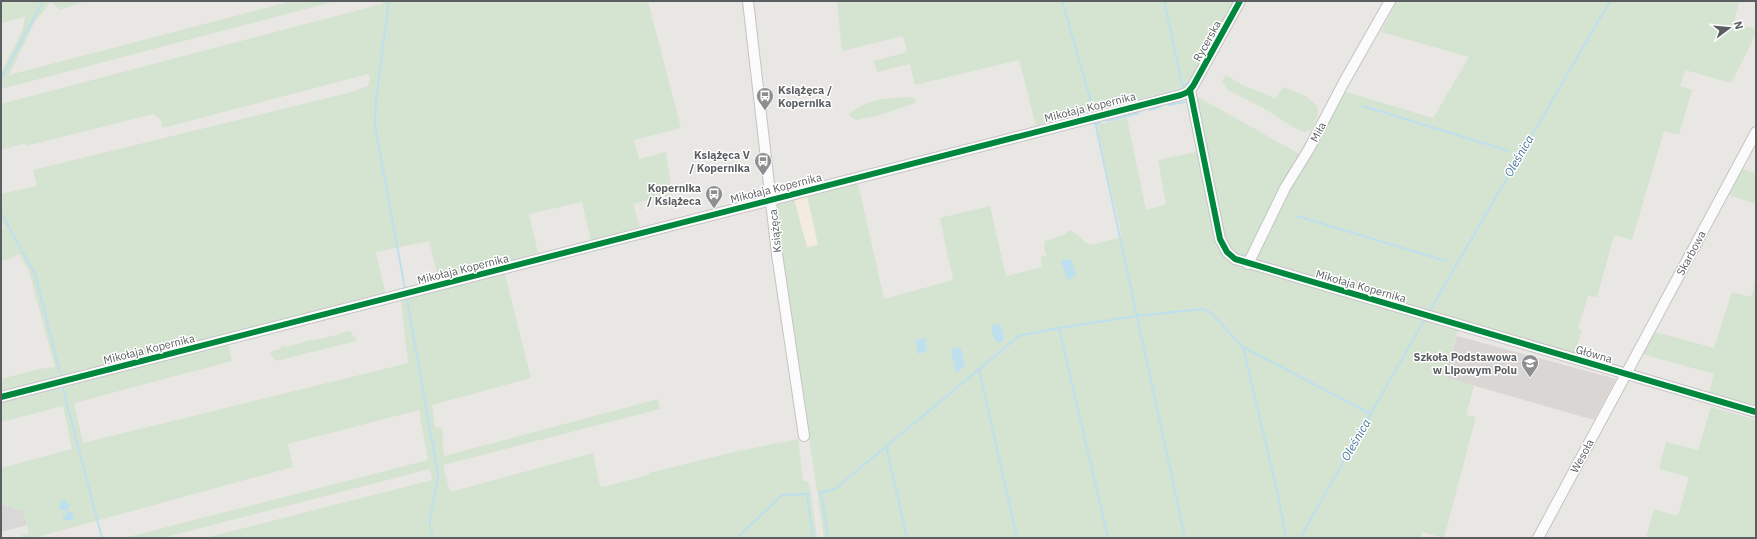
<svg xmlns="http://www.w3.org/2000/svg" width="1757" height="539" viewBox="0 0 1757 539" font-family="'IBM Plex Sans',sans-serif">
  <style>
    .commercial { fill: #f2ebde }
    .industrial { fill: #dad8d6 }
    .education { fill: #d9d6d3 }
    .green { fill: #d5e3d1 }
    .water { fill: #bedfee }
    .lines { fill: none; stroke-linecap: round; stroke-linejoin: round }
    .stream { stroke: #bedfee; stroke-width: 2 }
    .minor-casing { stroke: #c4c4c4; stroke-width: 12 }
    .minor { stroke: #fcfbfb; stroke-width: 10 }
    .cycleway-casing { stroke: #fff; stroke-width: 8 }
    .cycleway { stroke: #00873e; stroke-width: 6 }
    .labels { text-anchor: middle; stroke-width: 3; stroke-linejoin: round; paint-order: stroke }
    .street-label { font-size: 11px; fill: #5b5e61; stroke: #fff }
    .poi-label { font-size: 11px; font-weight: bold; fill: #5b5e61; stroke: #fff; text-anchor: end }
    .water-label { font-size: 12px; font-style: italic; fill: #477a9a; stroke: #fff }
  </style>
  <rect width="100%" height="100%" fill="#e9e7e4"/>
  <path class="commercial" d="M807 195 819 245 807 248 794 199Z"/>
  <path class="industrial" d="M21 503 27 525 1 532V505L7 504V506Z"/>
  <path class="education" d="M1457 336 1616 379 1594 420 1444 377Z"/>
  <g class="green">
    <path d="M1 1H86L60 10 51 2 35 21 9 75 292 1H336L1 89C1 85 0 80 1 76 6 56 23 39 25 17L1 23Z"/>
    <path d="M382 1H648L681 128 634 140 639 159 666 152 672 194 633 204 640 227 591 241 582 202 529 214 538 253 439 280 429 241 376 252 386 295 1 394V379L39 369 55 367 29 271 19 254 7 260 1 259V230L5 228 1 221V194L37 186 33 170 348 93 368 86 370 77 368 74 163 128 160 119 153 114 26 146 25 143 1 150V104L382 4Z"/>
    <path d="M837 1H1237L1196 74 1178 89 1036 126 1019 60 915 85 910 64 877 72 874 61 907 52 903 36 842 51Z"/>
    <path d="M1397 1H1739L1734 23 1756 29 1752 42 1731 83 1685 70 1680 86 1692 90 1679 135 1664 131 1632 240 1614 235 1597 297 1588 296 1578 328 1582 330 1574 356 1460 323 1444 376 1474 386 1466 415 1476 417 1444 538 1422 532 1420 538H824L775 210 778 203 794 199 807 247 818 245 807 195 858 183 884 299 953 280 940 218 990 206 1006 276 1042 267 1041 257 1047 255 1044 249 1045 241 1064 235 1070 230C1078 234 1082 241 1090 245L1122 237 1097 128 1100 124 1127 118 1146 210 1166 204 1158 160 1205 150 1196 96 1303 156 1340 90 1433 118 1469 57 1381 32Z"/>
    <path d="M1226 75 1244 86 1264 93 1275 99 1283 87 1306 96 1317 106 1318 114 1312 130 1304 132 1293 127 1265 109 1228 90 1222 81Z"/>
    <path d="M911 97 917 100 915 103 880 115 856 120 849 115C866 98 889 98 911 97Z"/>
    <path d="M1741 169 1756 173V204L1729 195Z"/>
    <path d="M504 270 531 378 432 405 435 427 442 428 444 456 658 399 660 409 443 465 450 492 593 453 600 486 602 487 649 475V473L734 452 798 439 803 481H808L810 487 817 538H205L432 480 430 469 162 538H124L428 460 419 410 288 444 293 467 33 538 22 537V535L29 533 23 511 11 508 7 504 1 505V468L72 449 63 406 1 422V401L228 343 232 361 74 403 83 443 408 363 401 300Z"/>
    <path d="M1756 279V408L1708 395 1714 374 1642 354 1655 332 1714 348 1732 292 1751 297Z"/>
    <path d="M348 331 352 332 353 337H356V341L276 361 270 354 272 351 278 350 283 346 290 347 292 345C298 345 301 342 307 341 320 339 335 336 348 331Z"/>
    <path d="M1711 407 1756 420V538H1646L1654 509 1678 516 1689 477 1659 469 1666 442 1698 450Z"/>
  </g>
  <g class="water">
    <path d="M1068 259 1072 261 1076 276 1067 280 1061 261Z"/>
    <path d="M996 324H1000L1004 338 1003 341 998 343 994 339 991 327Z"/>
    <path d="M925 337 927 351 918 354 915 341Z"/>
    <path d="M957 347 961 349 965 365 956 373 951 350Z"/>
    <path d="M62 500H66L67 504H70V506L68 507V511L73 513 74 520H63V516L67 513 66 510H60V504Z"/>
  </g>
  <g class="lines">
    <g class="stream">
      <path d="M389 1 376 100 375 126 405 289"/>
      <path d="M1062 1 1094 112"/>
      <path d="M1164 1 1183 88"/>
      <path d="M1 79 43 1"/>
      <path d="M1163 94 1178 91 1192 79"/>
      <path d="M1169 105 1185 102"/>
      <path d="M1363 106 1509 151"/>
      <path d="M1150 110 1160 107"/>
      <path d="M1107 121 1139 113"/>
      <path d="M1095 122 1185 538"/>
      <path d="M1096 125 1100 123"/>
      <path d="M1 213 35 274 60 373"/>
      <path d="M1297 216 1446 261"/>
      <path d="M407 300 437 469 438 477 430 519V525"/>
      <path d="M1429 312 1610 1"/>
      <path d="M1059 328 1108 538"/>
      <path d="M1243 347 1278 495 1286 538"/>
      <path d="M979 369 1017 538"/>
      <path d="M63 389 102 538"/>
      <path d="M886 446 907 538"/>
      <path d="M821 492 828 538"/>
      <path d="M819 493 835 489 1019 336 1059 328 1136 316 1202 309 1210 312 1243 347 1371 414"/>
      <path d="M807 494 813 538"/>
      <path d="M431 530 433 538"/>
      <path d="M737 538 782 495 808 494"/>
      <path d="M1300 538 1424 320"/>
    </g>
    <defs>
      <g id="minor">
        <path d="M748 1 777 254 804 436"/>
        <path d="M1190 90 1220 239 1227 252 1235 259 1756 412"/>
        <path d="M1248 264 1285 188 1309 149 1344 82 1390 1"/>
        <path d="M1 397 1181 95 1188 92 1193 86 1240 1"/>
        <path d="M1538 538 1756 132"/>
      </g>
    </defs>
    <use href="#minor" class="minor-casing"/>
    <use href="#minor" class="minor"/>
    <defs>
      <g id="cycleway">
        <path d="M1190 90 1220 239 1227 252 1235 259 1756 412"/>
        <path d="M1 397 1181 95 1188 92 1193 86 1240 1"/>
      </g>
    </defs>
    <use href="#cycleway" class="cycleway-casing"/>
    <use href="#cycleway" class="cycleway"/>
  </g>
  <defs>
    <symbol id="bus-pin" viewBox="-11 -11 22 30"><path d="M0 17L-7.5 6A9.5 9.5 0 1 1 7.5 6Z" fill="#8d8e8f" stroke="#fff"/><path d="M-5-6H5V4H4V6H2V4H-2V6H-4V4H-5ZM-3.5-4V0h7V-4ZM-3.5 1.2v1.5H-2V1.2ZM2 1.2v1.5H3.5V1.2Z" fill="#fff"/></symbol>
    <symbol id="school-pin" viewBox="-11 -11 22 30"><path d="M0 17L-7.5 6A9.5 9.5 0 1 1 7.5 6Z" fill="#8d8e8f" stroke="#fff"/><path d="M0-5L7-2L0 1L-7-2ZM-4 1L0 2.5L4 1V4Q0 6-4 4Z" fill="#fff"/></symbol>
  </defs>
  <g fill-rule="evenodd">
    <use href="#bus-pin" x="755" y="86" width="20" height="27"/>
    <use href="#bus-pin" x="753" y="151" width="20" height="27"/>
    <use href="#bus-pin" x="704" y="184" width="20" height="27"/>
    <use href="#school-pin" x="1520" y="353" width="20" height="27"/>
  </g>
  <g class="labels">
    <g class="street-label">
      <text transform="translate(1207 41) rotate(-61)" y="4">Rycerska</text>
      <text transform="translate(1090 107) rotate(-14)" y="4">Mikołaja Kopernika</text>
      <text transform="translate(1318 132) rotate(-62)" y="4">Miła</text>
      <text transform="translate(776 188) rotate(-14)" y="4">Mikołaja Kopernika</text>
      <text transform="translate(775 231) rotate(-96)" y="4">Książęca</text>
      <text transform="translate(1691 253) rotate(-62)" y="4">Skarbowa</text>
      <text transform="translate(463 269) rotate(-14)" y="4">Mikołaja Kopernika</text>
      <text transform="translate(1361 286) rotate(16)" y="4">Mikołaja Kopernika</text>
      <text transform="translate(149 349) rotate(-14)" y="4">Mikołaja Kopernika</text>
      <text transform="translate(1594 354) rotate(16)" y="4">Główna</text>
      <text transform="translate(1582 456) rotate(-62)" y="4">Wesoła</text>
    </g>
    <g class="poi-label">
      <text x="778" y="94" text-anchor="start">Książęca /<tspan x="778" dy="13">Kopernika</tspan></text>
      <text x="750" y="159">Książęca V<tspan x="750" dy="13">/ Kopernika</tspan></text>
      <text x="701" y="192">Kopernika<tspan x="701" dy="13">/ Książeca</tspan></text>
      <text x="1517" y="361">Szkoła Podstawowa<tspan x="1517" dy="13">w Lipowym Polu</tspan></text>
    </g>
    <g class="water-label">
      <text transform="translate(1519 156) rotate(-60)" y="4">Oleśnica</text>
      <text transform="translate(1356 440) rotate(-60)" y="4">Oleśnica</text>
    </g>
  </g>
  <rect width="1757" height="539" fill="none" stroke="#5b5e61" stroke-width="4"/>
  <g transform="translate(1729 28) rotate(74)" stroke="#ffffff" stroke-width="3" paint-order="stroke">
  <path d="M0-3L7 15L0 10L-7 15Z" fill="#5b5e61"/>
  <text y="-6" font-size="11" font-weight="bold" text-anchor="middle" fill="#5b5e61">N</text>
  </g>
</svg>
